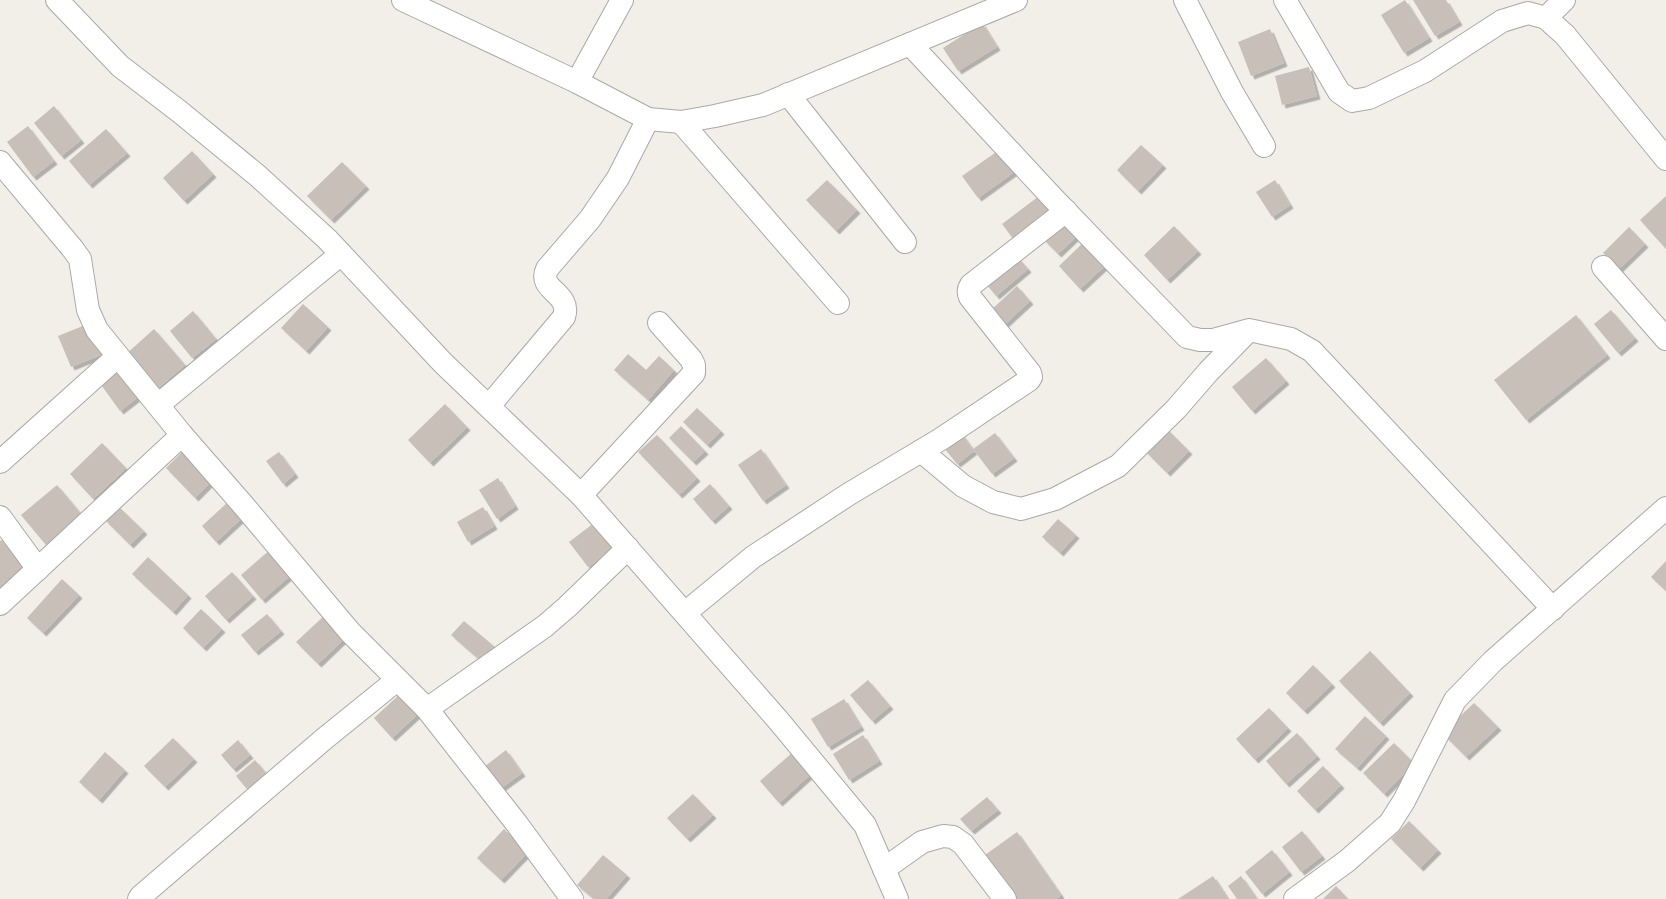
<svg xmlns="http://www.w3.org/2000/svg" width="1666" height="899" viewBox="0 0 1666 899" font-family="Ubuntu,sans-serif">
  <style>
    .building { fill: #c7bfb8; filter: url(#shadow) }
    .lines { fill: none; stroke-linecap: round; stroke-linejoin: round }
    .minor-casing { stroke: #a9a9a9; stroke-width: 24 }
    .minor { stroke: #fff; stroke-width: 22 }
  </style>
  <defs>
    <filter id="shadow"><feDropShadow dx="3.5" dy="3.5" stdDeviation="0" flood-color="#0004"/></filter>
  </defs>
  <rect width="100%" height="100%" fill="#f2efe9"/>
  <g class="building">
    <path d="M1405 0 1429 38 1404 53 1381 15Z"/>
    <path d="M1413 0H1446L1459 22 1435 36Z"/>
    <path d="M982 23 997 47 958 71 943 48Z"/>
    <path d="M1270 29 1284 63 1251 76 1238 42Z"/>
    <path d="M1309 67 1317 96 1282 105 1275 76Z"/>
    <path d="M54 106 81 140 61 156 34 123Z"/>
    <path d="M28 126 54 161 33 177 7 142Z"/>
    <path d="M106 129 127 153 89 185 69 161Z"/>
    <path d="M1141 145 1163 165 1138 191 1117 170Z"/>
    <path d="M1002 148 1017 170 978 198 962 176Z"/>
    <path d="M192 151 213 174 184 201 163 178Z"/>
    <path d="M342 162 366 186 331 220 307 196Z"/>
    <path d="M827 180 857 210 836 231 806 200Z"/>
    <path d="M1275 180 1290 205 1272 217 1256 192Z"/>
    <path d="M1043 193 1055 209 1014 240 1002 224Z"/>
    <path d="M1666 196V249L1640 220Z"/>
    <path d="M1067 216 1082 231 1058 254 1043 239Z"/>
    <path d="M1174 226 1198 251 1167 280 1144 255Z"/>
    <path d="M1629 227 1645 244 1619 269 1603 253Z"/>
    <path d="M1088 238 1110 261 1080 289 1059 266Z"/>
    <path d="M1014 253 1028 269 996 296 983 280Z"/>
    <path d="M1017 286 1030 301 1003 326 990 311Z"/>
    <path d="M303 304 328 327 306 351 281 328Z"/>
    <path d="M1611 310 1635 338 1618 353 1594 324Z"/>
    <path d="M193 311 216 339 192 358 170 331Z"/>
    <path d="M1576 315 1607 355 1526 420 1494 380Z"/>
    <path d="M90 323 103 354 71 367 58 336Z"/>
    <path d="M154 329 185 365 156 390 125 355Z"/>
    <path d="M628 354 646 370 659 356 674 370 648 400 614 370Z"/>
    <path d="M1266 358 1286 381 1252 411 1232 387Z"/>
    <path d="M121 366 142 394 120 411 99 382Z"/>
    <path d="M445 404 467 427 430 463 408 440Z"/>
    <path d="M697 408 721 431 707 445 683 422Z"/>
    <path d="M681 426 705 451 693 462 669 438Z"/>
    <path d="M1165 427 1189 451 1167 473 1143 449Z"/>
    <path d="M959 430 974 451 957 464 941 444Z"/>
    <path d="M995 433 1014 458 992 474 973 449Z"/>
    <path d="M657 435 697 478 679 495 638 452Z"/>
    <path d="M102 443 126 468 93 499 70 474Z"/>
    <path d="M187 447 216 477 195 498 166 468Z"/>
    <path d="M761 449 786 485 763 501 738 465Z"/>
    <path d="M279 452 295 474 283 484 266 461Z"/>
    <path d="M498 478 515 506 497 519 479 490Z"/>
    <path d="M710 484 729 506 712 521 693 499Z"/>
    <path d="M57 485 82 515 46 545 21 515Z"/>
    <path d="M229 501 244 516 216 542 202 526Z"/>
    <path d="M118 506 144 531 130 545 105 520Z"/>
    <path d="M483 507 494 526 468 542 457 522Z"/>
    <path d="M1058 519 1076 535 1060 553 1042 537Z"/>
    <path d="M598 520 617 545 588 567 569 542Z"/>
    <path d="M2 540 25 565 0 588V541Z"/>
    <path d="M271 549 292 574 262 600 241 575Z"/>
    <path d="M148 557 188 595 173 612 132 574Z"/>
    <path d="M1666 561V591L1651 577Z"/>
    <path d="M232 572 253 596 226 620 205 596Z"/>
    <path d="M62 579 79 595 43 633 27 618Z"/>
    <path d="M201 609 222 629 203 648 183 628Z"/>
    <path d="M267 614 281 631 255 652 241 635Z"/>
    <path d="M325 615 346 637 318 664 296 642Z"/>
    <path d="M464 621 495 647 482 662 451 635Z"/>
    <path d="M1370 651 1410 693 1380 723 1339 681Z"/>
    <path d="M1313 665 1332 684 1304 711 1286 693Z"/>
    <path d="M868 680 890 706 872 721 850 695Z"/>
    <path d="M400 694 418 714 392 738 374 718Z"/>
    <path d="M844 699 861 727 828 747 811 719Z"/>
    <path d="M1474 703 1498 727 1466 757 1442 733Z"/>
    <path d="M1269 708 1288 728 1255 760 1236 739Z"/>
    <path d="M1365 716 1386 736 1357 768 1335 749Z"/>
    <path d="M1297 733 1317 756 1286 784 1266 761Z"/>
    <path d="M863 735 879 761 849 780 833 754Z"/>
    <path d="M173 738 194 759 165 787 144 766Z"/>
    <path d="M238 740 250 755 233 769 221 755Z"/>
    <path d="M1394 743 1414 763 1384 794 1363 773Z"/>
    <path d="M506 750 522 773 500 789 484 767Z"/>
    <path d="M105 752 125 770 99 800 79 782Z"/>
    <path d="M793 752 812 773 779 803 760 781Z"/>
    <path d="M255 760 266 773 247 789 236 776Z"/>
    <path d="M1323 766 1341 785 1315 810 1297 791Z"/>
    <path d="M693 794 713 815 687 839 667 818Z"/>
    <path d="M987 797 998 810 971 831 960 819Z"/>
    <path d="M1409 821 1438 850 1420 868 1391 839Z"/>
    <path d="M504 829 528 852 501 880 477 858Z"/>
    <path d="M1302 831 1322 856 1301 872 1282 847Z"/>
    <path d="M1017 832 1061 895 1056 899H1016L985 855Z"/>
    <path d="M1272 850 1289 872 1262 894 1245 872Z"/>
    <path d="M603 855 627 875 606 899H594L577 885Z"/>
    <path d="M1213 876 1228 899H1178Z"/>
    <path d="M1241 876 1257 899H1237L1228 886Z"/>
    <path d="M1336 886 1348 899H1323Z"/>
  </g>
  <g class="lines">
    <defs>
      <g id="minor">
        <path d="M57 0 120 66 180 112 258 176 327 239 443 363 581 495 778 720 865 825 897 899"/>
        <path d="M403 0 577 82 648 119 681 122 715 116 763 105 1016 0"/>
        <path d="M1185 0 1232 92 1264 146"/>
        <path d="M1285 0 1339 92 1352 101 1369 98 1425 71 1502 21 1528 13 1546 18 1565 35 1666 159"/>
        <path d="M1546 18 1564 0"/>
        <path d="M910 44 1052 197 1187 337 1200 340H1213L1249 330 1291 339 1312 351 1553 609"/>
        <path d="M577 82 622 0"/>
        <path d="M788 94 905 242"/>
        <path d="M681 122 838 303"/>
        <path d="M0 162 72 248 80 259 88 310 97 330 182 435 244 506 350 632 427 709 517 824 572 899"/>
        <path d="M1603 267 1666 339"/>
        <path d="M158 405 341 254"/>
        <path d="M489 406 564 317C572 292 537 291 547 269L590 219 618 178 648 119"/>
        <path d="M921 451 963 486 993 502 1021 509 1055 499 1118 466 1176 409 1209 371 1248 331"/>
        <path d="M0 462 118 356"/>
        <path d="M581 495 694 373V365L691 359 659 323"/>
        <path d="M0 517 38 569"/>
        <path d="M0 604 182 435"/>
        <path d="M685 613 753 557 849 494 941 439 1029 380 1031 377 1030 373 970 297C968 292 968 290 971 285L1066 211"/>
        <path d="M427 709 545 626 567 607 628 548"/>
        <path d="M884 869 922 842 943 836 953 837 963 844 1005 899"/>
        <path d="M139 899 141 896 324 739 397 680"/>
        <path d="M1295 899 1347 861 1390 823 1404 801 1455 700 1493 661 1666 508"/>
      </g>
    </defs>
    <use href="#minor" class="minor-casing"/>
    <use href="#minor" class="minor"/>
  </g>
</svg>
